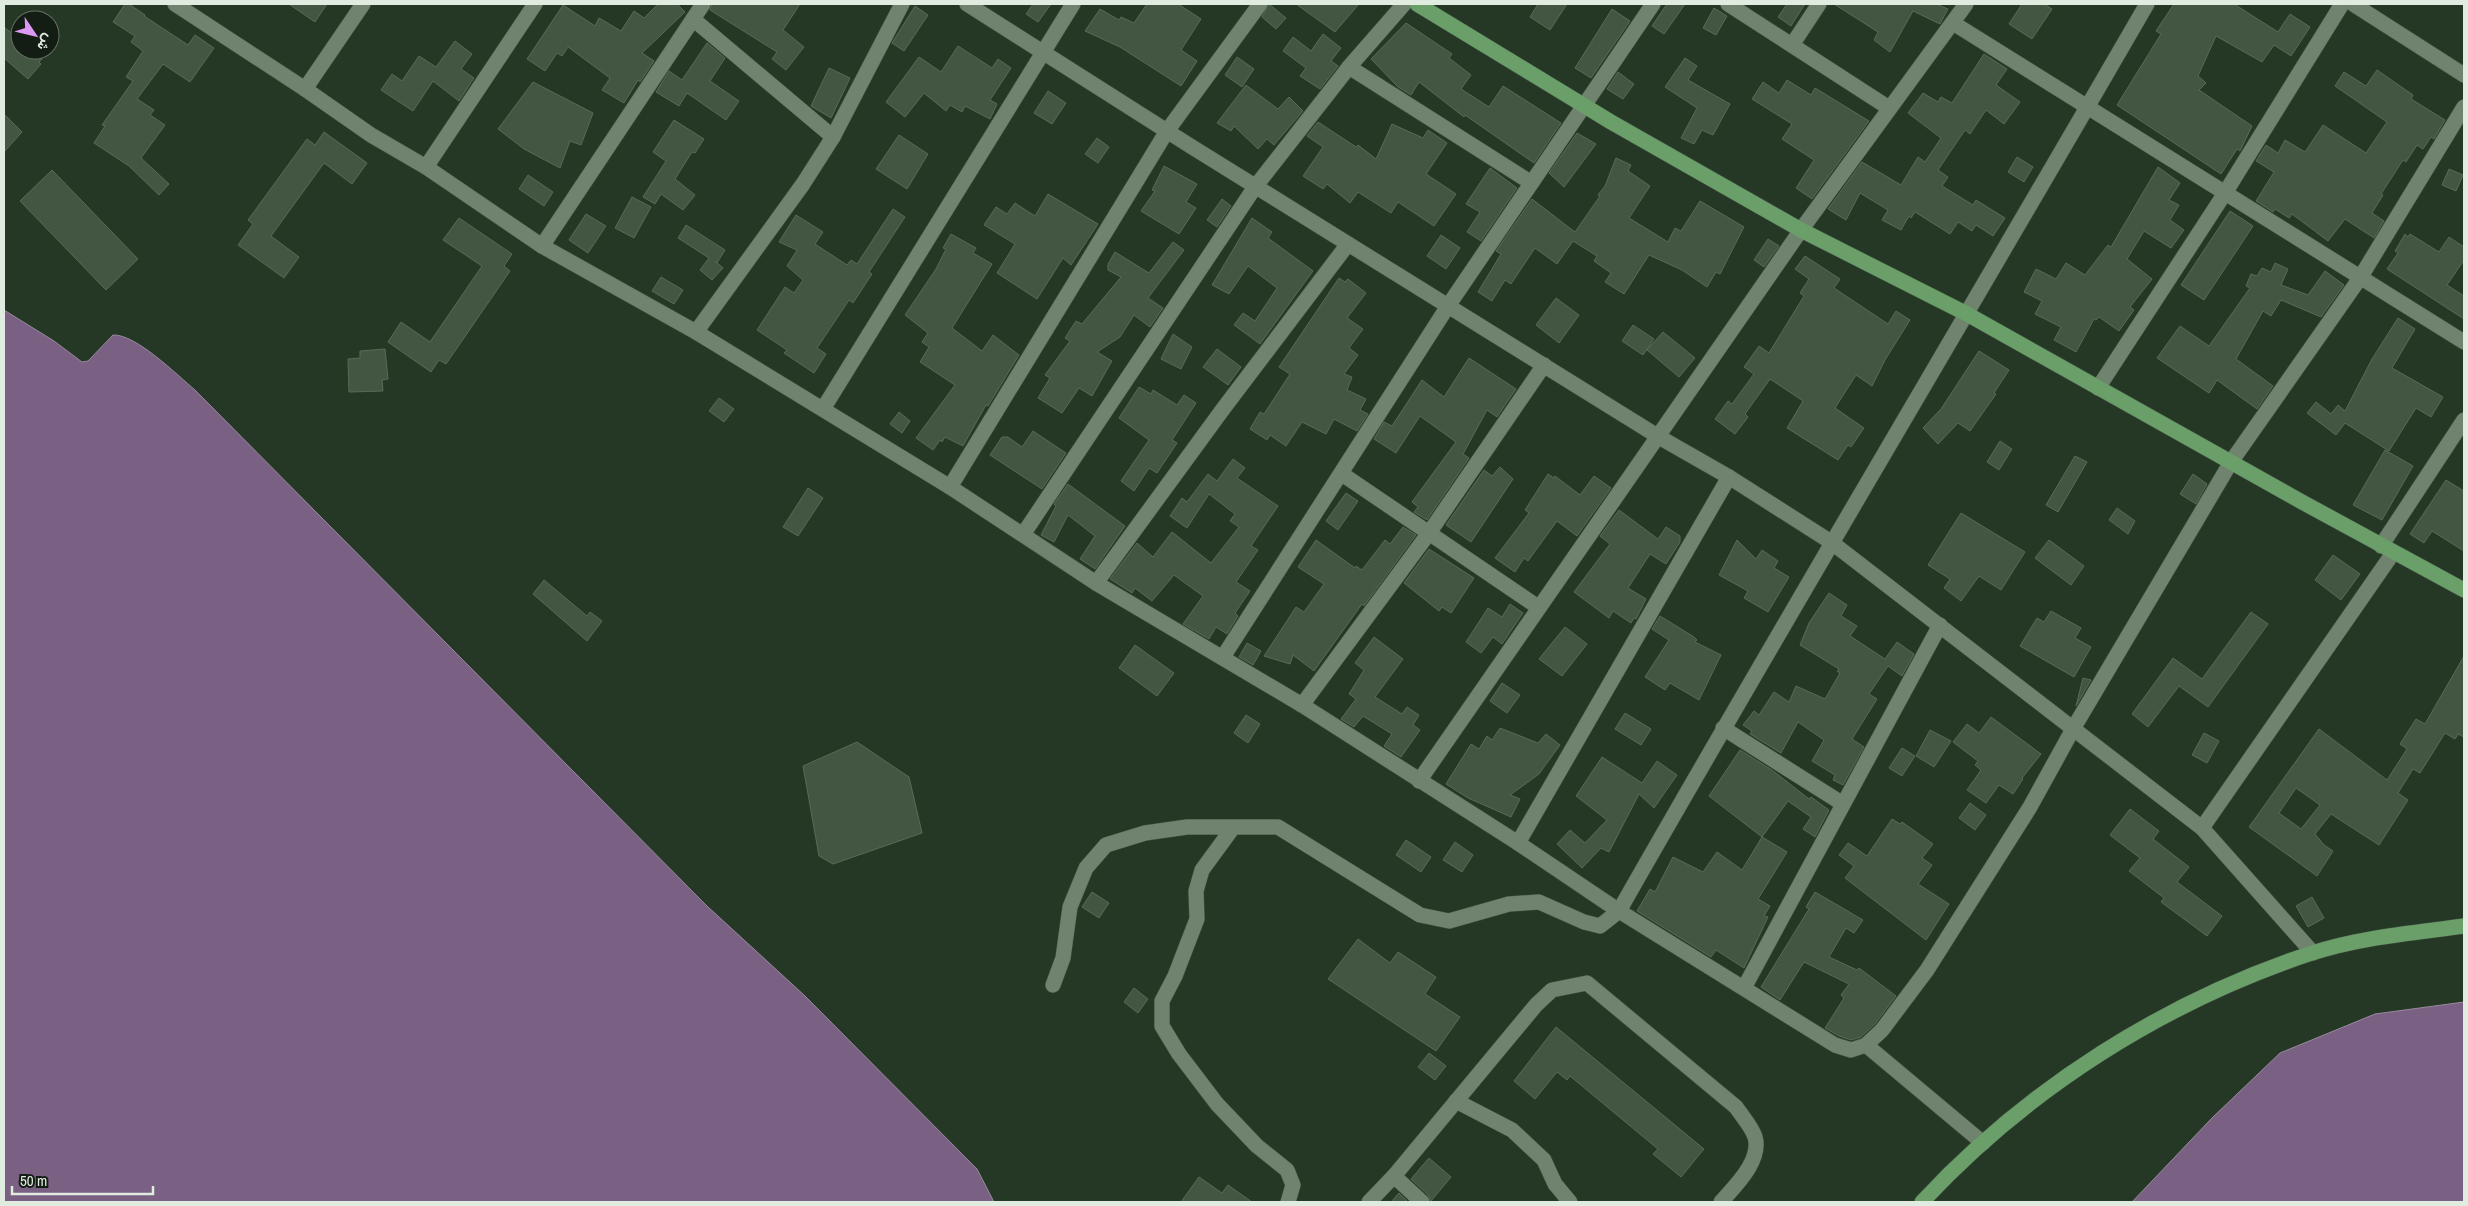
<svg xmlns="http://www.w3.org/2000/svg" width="2468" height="1206" viewBox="0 0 2468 1206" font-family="'Archivo Narrow',Vazirmatn,sans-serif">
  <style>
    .water { fill: #7a6083; stroke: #998a9f }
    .building { fill: #425641; stroke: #576c56; fill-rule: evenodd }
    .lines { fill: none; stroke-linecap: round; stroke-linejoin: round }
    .minor-casing { stroke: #445444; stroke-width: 16 }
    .major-casing { stroke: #445444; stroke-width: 16 }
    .minor { stroke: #6f836e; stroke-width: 15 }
    .major { stroke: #6a9f69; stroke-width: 15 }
  </style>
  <rect width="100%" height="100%" fill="#253825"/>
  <g class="water">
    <path d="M4 310 54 341 82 362 88 361 113 335C136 334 177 375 195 390L707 906 805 996 977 1169 994 1202H4Z"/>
    <path d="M2464 1002V1202H2132L2212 1118 2280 1053 2375 1014Z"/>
  </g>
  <g class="building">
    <path d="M125 4H129L145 15 144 16 188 45 195 35 214 48 190 82 163 64 137 99 154 110 150 115 165 125 141 158 169 184 159 195 129 166 94 143 105 126 102 125 133 81 126 77 143 51 131 42 135 36 113 22Z"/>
    <path d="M289 4H327L315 22Z"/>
    <path d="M658 4H677L685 12 642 53 654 61 640 82 638 80 624 103 602 90 610 78 568 47 562 56 557 53 545 71 527 59 563 5 595 26 599 18 621 31 634 11 644 18Z"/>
    <path d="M712 4H800L783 30 804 47 786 70 772 59 777 52 710 10Z"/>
    <path d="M1033 4H1051L1038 22 1026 14Z"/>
    <path d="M1147 4H1178L1201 19 1181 50 1197 61 1181 86 1120 47 1085 31 1100 9 1119 20 1121 17 1134 23Z"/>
    <path d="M1269 4 1286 18 1276 29 1262 17Z"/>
    <path d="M1296 4H1359L1335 32Z"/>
    <path d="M1538 4H1567L1550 30 1530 17Z"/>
    <path d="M1667 4H1685L1664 34 1652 26Z"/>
    <path d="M1787 4H1805L1791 26 1778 17Z"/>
    <path d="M1834 4H1936L1948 9 1940 24 1913 11 1890 52 1874 40 1878 32Z"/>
    <path d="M2022 4H2044L2052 9 2032 39 2009 24Z"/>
    <path d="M2174 4H2234L2278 32 2290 14 2310 27 2291 56 2274 45 2262 62 2216 36 2198 76 2206 83 2199 90 2252 126 2240 151 2237 149 2221 174 2117 105 2161 34 2156 31Z"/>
    <path d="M915 6 928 15 904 51 892 43Z"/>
    <path d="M1714 8 1727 16 1716 35 1703 28Z"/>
    <path d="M1612 9 1630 21 1591 78 1575 68Z"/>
    <path d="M1406 23 1452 54 1449 58 1471 75 1461 89 1489 107 1503 86 1561 123 1534 163 1465 115 1464 117 1419 82 1411 95 1398 87 1371 59Z"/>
    <path d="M4 27 20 40V50H31L42 59 39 62 41 64 28 79 4 58Z"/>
    <path d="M1323 34 1341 48 1331 61 1338 66 1320 89 1300 76 1306 68 1283 51 1293 37 1311 51Z"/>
    <path d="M455 41 472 54 461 69 474 78 459 101 433 81 413 111 381 90 392 74 402 81 419 56 436 67Z"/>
    <path d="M707 43 725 58 710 81 739 101 726 120 687 93 679 106 656 92 669 71 682 80Z"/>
    <path d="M958 46 992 68 998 59 1011 68 990 100 997 104 990 119 965 106 962 112 950 105 946 111 924 93 905 117 886 102 919 57 941 72Z"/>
    <path d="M1984 54 2007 69 1996 85 2020 102 2004 124 1986 110 1970 134 1965 130 1938 170 1948 177 1942 186 1973 205 1976 200 2005 218 1993 236 1976 225 1972 231 1958 222 1950 234 1915 212 1911 218 1909 216 1901 230 1882 220 1888 210 1860 193 1846 220 1828 209 1862 162 1901 185 1918 157 1925 162 1941 138 1908 113 1923 93 1938 102 1941 97 1952 103Z"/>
    <path d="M1237 57 1254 69 1242 87 1225 75Z"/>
    <path d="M1685 58 1697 66 1688 80 1730 104 1713 135 1702 130 1694 144 1681 138 1697 108 1665 87Z"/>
    <path d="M829 68 850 78 831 118 811 106Z"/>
    <path d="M2377 70 2413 95 2411 99 2445 120 2434 139 2431 137 2423 149 2417 145 2406 162 2403 160 2381 194 2383 195 2372 213 2384 221 2374 238 2345 219 2328 241 2292 214 2289 218 2275 209 2273 212 2256 201 2274 172 2256 161 2266 145 2278 153 2285 140 2305 152 2323 125 2366 153 2387 122 2335 86 2344 72 2366 86Z"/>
    <path d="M1618 72 1634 84 1623 99 1607 89Z"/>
    <path d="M1787 80 1811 95 1815 88 1869 121 1812 199 1796 188 1814 160 1782 139 1792 124 1752 99 1763 82 1779 93Z"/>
    <path d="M533 82 593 113 581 145 570 141 560 168 524 149 498 129Z"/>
    <path d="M1246 85 1278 109 1289 97 1303 111 1274 145 1267 139 1258 149 1234 126 1231 131 1217 123Z"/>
    <path d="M1048 91 1066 103 1052 124 1034 113Z"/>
    <path d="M4 114 22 132 4 152Z"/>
    <path d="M674 120 704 139 695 153 692 152 675 179 695 195 683 210 661 194 655 204 643 197 666 161 653 152Z"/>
    <path d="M1318 122 1356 147 1358 145 1376 159 1392 124 1423 138 1428 130 1447 143 1426 174 1456 194 1434 226 1398 202 1391 213 1358 192 1350 203 1327 184 1323 189 1303 176 1323 147 1307 136Z"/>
    <path d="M324 132 367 163 352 184 324 163 271 236 299 257 284 278 238 245 253 224 248 220 307 139 315 145Z"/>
    <path d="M1577 133 1596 144 1564 187 1549 173Z"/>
    <path d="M899 135 928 154 907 189 876 169Z"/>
    <path d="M1097 138 1109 147 1098 163 1085 154Z"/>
    <path d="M2017 157 2033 167 2024 182 2008 172Z"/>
    <path d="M1616 158 1631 165 1628 171 1650 186 1629 218 1668 242 1675 228 1681 231 1700 201 1744 227 1720 274 1716 272 1707 287 1682 270 1649 255 1624 294 1605 282 1611 273 1594 261 1597 256 1573 241 1557 264 1535 248 1511 284 1505 280 1492 301 1478 292 1501 254 1496 251 1532 199 1575 232 1600 196 1598 195 1605 186Z"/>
    <path d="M1164 166 1197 184 1186 202 1196 208 1179 234 1141 211 1155 191 1152 190Z"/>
    <path d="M2158 167 2180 183 2169 200 2179 205 2170 220 2184 230 2171 248 2144 231 2127 259 2152 279 2130 307 2134 310 2119 331 2099 317 2096 320 2094 319 2076 352 2054 340 2061 327 2035 314 2042 301 2024 292 2036 269 2056 279 2066 263 2085 275 2108 245 2111 247Z"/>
    <path d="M1490 168 1517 188 1481 241 1467 232 1480 212 1466 204Z"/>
    <path d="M2449 169 2463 175 2456 191 2442 185Z"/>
    <path d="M52 170 138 259 106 290 20 201Z"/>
    <path d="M528 175 553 192 544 206 519 189Z"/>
    <path d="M1048 194 1098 224 1071 265 1063 258 1037 299 997 273 1015 244 984 225 996 207 1007 214 1015 203 1035 216Z"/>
    <path d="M632 197 651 207 634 238 615 228Z"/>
    <path d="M1222 199 1231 206 1217 227 1207 220Z"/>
    <path d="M893 209 905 217 869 272 872 274 853 303 849 300 817 348 826 354 814 373 784 353 787 350 757 330 785 287 794 293 803 280 787 266 797 250 779 242 796 215 823 232 815 244 847 265 851 260 857 264Z"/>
    <path d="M2230 211 2253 226 2204 300 2181 285Z"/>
    <path d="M586 214 606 226 588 253 569 240Z"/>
    <path d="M459 218 512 254 504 266 510 271 446 364 439 360 431 372 388 342 401 322 430 342 482 266 443 240Z"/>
    <path d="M1252 218 1272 232 1268 238 1313 271 1260 344 1234 325 1243 313 1255 321 1277 288 1248 266 1229 294 1212 285Z"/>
    <path d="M686 225 725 250 717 263 715 261 723 268 712 280 700 270 709 258 678 238Z"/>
    <path d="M951 234 976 248 973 253 992 264 952 328 982 351 993 335 1019 355 988 406 986 405 963 446 945 437 942 442 940 440 933 450 916 438 955 385 920 362 929 347 922 342 928 333 905 315 936 269 946 249 943 248Z"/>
    <path d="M2405 234 2408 237 2410 234 2439 252 2449 237 2464 247V260L2447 285 2464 296V319L2387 269 2398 253 2395 251Z"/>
    <path d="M1441 235 1460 248 1446 269 1427 256Z"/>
    <path d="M1768 239 1779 246 1764 267 1754 260Z"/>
    <path d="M1173 242 1184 250 1148 298 1163 308 1150 327 1134 315 1120 337 1097 352 1112 361 1092 396 1079 388 1062 413 1038 398 1050 378 1045 375 1070 341 1065 338 1076 321 1082 324 1121 277 1108 270V264L1115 252 1149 273Z"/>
    <path d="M1805 256 1840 279 1834 288 1888 324 1896 311 1910 320 1885 360 1872 386 1856 375 1835 408 1864 428 1851 447 1848 445 1838 460 1787 428 1803 401 1770 379 1745 414 1748 417 1735 434 1715 419 1728 401 1732 404 1754 374 1744 367 1759 346 1769 353 1804 296 1800 293 1809 279 1795 269Z"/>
    <path d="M2275 263 2288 269 2281 285 2308 295 2325 271 2344 285 2321 317 2281 300 2271 316 2263 311 2236 359 2273 386 2257 409 2217 380 2209 393 2157 358 2180 326 2209 346 2250 288 2246 286 2251 274 2257 276 2262 268 2271 272Z"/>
    <path d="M661 277 683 290 674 304 652 291Z"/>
    <path d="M1339 278 1345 282 1348 279 1366 293 1347 318 1363 329 1349 348 1358 355 1344 374 1352 377 1347 390 1366 399 1360 410 1368 414 1357 431 1334 419 1326 434 1302 422 1286 446 1270 435 1267 440 1250 429 1260 412 1264 414 1290 374 1279 367Z"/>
    <path d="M1556 298 1579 315 1559 343 1536 325Z"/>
    <path d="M2398 318 2415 329 2392 368 2443 397 2431 417 2416 408 2389 451 2345 423 2336 435 2307 413 2316 402 2331 414 2338 405 2345 411 2372 359Z"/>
    <path d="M1633 325 1654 339 1643 355 1622 341Z"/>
    <path d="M1663 332 1695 358 1679 377 1647 350Z"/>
    <path d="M1173 334 1192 347 1181 369 1161 359Z"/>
    <path d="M385 349 388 379 382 380 383 391 349 392 348 359 360 358V351Z"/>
    <path d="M1217 349 1241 367 1228 385 1203 367Z"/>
    <path d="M1979 351 2009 370 1994 393 1996 394 1970 431 1958 423 1938 444 1923 428 1941 409Z"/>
    <path d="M1469 358 1516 389 1497 417 1487 410 1463 454 1469 458 1427 520 1414 512 1418 507 1412 502 1456 442 1420 416 1396 453 1374 439 1384 422 1392 426 1422 380 1444 397Z"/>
    <path d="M1139 387 1151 394 1153 390 1177 405 1184 395 1196 403 1172 440 1177 443 1157 473 1149 468 1134 491 1121 481 1149 440 1119 418Z"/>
    <path d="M719 398 734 409 724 422 709 411Z"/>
    <path d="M899 412 910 421 902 433 890 424Z"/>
    <path d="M1033 431 1066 453 1042 489 990 455 1002 437H1008L1022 447Z"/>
    <path d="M2000 441 2012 449 1999 470 1987 462Z"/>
    <path d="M2385 450 2413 466 2382 520 2353 505Z"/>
    <path d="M2075 456 2087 462 2058 512 2046 505Z"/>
    <path d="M1233 459 1245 468 1237 478 1278 506 1251 546 1258 550 1236 582 1250 591 1235 613 1238 616 1227 634 1216 627 1209 639 1183 624 1203 596 1174 575 1152 601 1135 588 1132 593 1110 579 1137 543 1153 557 1172 532 1211 563 1239 527 1230 521 1235 514 1209 494 1187 528 1170 516 1182 498 1187 502 1208 474 1217 481Z"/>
    <path d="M1500 467 1513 479 1471 542 1446 525 1484 470 1492 476Z"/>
    <path d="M1548 474 1554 478 1555 476 1580 495 1594 476 1611 488 1577 536 1557 521 1528 561 1524 558 1515 572 1495 558 1529 513 1525 510Z"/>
    <path d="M2193 474 2207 484 2196 504 2180 494Z"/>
    <path d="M2446 480 2464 491V551L2432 531 2424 543 2410 534Z"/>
    <path d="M1068 484 1125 526 1095 569 1080 559 1095 536 1068 515 1054 542 1041 535 1056 506 1054 504Z"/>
    <path d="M808 488 823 498 798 536 783 527Z"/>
    <path d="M1346 493 1358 501 1338 530 1326 521Z"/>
    <path d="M2117 508 2135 521 2128 534 2109 520Z"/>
    <path d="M1619 510 1658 539 1666 527 1680 536V542L1666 564 1650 554 1628 588 1646 599 1636 619 1634 618 1631 623 1613 611 1609 618 1574 592 1610 544 1600 536Z"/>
    <path d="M1961 513 2025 552 2001 590 1979 576 1961 601 1944 588 1950 579 1928 565Z"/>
    <path d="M1403 527 1416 535 1364 606 1362 604 1314 671 1293 655 1290 664 1264 656 1296 607 1304 612 1324 584 1298 567 1316 540 1355 568 1356 566 1362 570 1385 540 1390 544Z"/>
    <path d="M1737 540 1756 559 1762 550 1778 561 1774 568 1789 577 1768 612 1744 598 1748 591 1719 575Z"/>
    <path d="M2049 540 2084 566 2071 585 2035 558Z"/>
    <path d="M1429 549 1474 578 1451 613 1442 607 1439 611 1404 583Z"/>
    <path d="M2333 555 2360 574 2341 600 2315 580Z"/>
    <path d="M544 580 587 616 590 612 602 621 587 641 533 594Z"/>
    <path d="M1829 593 1847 605 1841 616 1857 626 1850 636 1885 659 1897 642 1914 654 1902 676 1888 666 1869 694 1877 699 1852 739 1864 747 1843 785 1833 780 1835 775 1812 761 1824 740 1798 722 1781 753 1750 734 1752 731 1743 725 1754 711 1759 715 1774 692 1789 702 1796 686 1825 699 1840 673 1837 671 1839 669 1800 645 1809 623Z"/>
    <path d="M1510 604 1523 613 1502 644 1493 637 1481 653 1466 642 1488 608 1502 617Z"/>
    <path d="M2051 611 2081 628 2075 638 2091 647 2074 677 2020 646 2037 618 2044 622Z"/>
    <path d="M2251 612 2268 624 2208 707 2179 686 2148 727 2132 714 2173 658 2202 679Z"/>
    <path d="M1660 616 1694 637 1697 640 1695 642 1721 655 1699 700 1670 683 1665 690 1645 677 1669 640 1652 629Z"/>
    <path d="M1565 627 1587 644 1562 676 1539 659Z"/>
    <path d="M1374 637 1403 659 1375 697 1402 714 1407 707 1419 715 1413 725 1420 730 1401 757 1384 746 1392 734 1363 716 1354 727 1341 719 1356 699 1349 694 1364 670 1355 663Z"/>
    <path d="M1247 643 1261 651 1253 665 1239 657Z"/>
    <path d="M1135 645 1174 673 1157 696 1119 668Z"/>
    <path d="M2464 656V737L2458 734 2455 739 2445 733 2420 773 2413 769 2398 793 2408 800 2379 845 2331 814 2315 834 2324 845 2333 851 2317 876 2249 827 2319 729 2387 780 2407 749 2400 744 2416 719 2425 724ZM2296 788 2320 805 2301 829 2279 813Z"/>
    <path d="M2083 678 2091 680 2076 706Z"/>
    <path d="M1502 683 1520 695 1507 713 1490 701Z"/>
    <path d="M1625 713 1651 729 1641 745 1615 729Z"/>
    <path d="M1246 715 1260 724 1248 743 1234 733Z"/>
    <path d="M1991 717 2041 754 2022 778 2023 779 2013 794 1999 785 1986 803 1967 790 1981 770 1975 765 1978 761 1953 742 1967 724 1979 733Z"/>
    <path d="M1500 728 1538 743 1546 734 1560 745 1539 774 1510 795 1520 799 1511 817 1468 798 1446 784 1471 744 1479 749 1487 736 1492 740Z"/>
    <path d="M1930 730 1951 741 1934 767 1916 756Z"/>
    <path d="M2204 733 2219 741 2207 763 2192 755Z"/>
    <path d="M857 742 909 777 922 833 833 864 819 856 803 766Z"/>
    <path d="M1902 748 1915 756 1902 776 1889 768Z"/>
    <path d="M1740 750 1772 770 1809 799 1811 797 1829 810 1815 837 1803 829 1811 817 1788 801 1762 837 1709 796Z"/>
    <path d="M1602 757 1642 783 1657 761 1677 775 1654 808 1639 794 1609 852 1601 848 1582 868 1557 844 1570 830 1585 843 1607 820 1576 796Z"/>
    <path d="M1970 803 1986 815 1975 830 1959 818Z"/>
    <path d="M2130 809 2159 831 2153 839 2189 867 2177 882 2222 916 2207 936 2161 902 2164 898 2129 871 2140 858 2110 835Z"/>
    <path d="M1892 819 1900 824 1902 822 1933 844 1922 858 1932 865 1918 884 1949 904 1926 940 1845 878 1854 866 1839 855 1848 843 1867 856Z"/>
    <path d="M1762 837 1787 852 1758 899 1770 906 1764 916 1768 917 1744 968 1716 950 1711 957 1637 911 1650 889 1655 892 1673 857 1703 872 1717 852 1742 870Z"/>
    <path d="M1406 840 1431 857 1421 872 1396 855Z"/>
    <path d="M1455 842 1473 855 1462 872 1443 860Z"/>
    <path d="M1092 892 1109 903 1099 918 1082 907Z"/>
    <path d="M1815 892 1863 920 1854 933 1846 928 1829 957 1857 970 1859 968 1896 996 1875 1024 1861 1037 1851 1040 1839 1036 1825 1028 1844 998 1841 995 1849 984 1804 962 1780 1000 1761 987 1809 909 1806 907Z"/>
    <path d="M2312 897 2324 918 2308 927 2296 906Z"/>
    <path d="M1358 939 1390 963 1398 952 1436 977 1425 994 1460 1017 1436 1051 1328 979Z"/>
    <path d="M1134 988 1148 999 1138 1013 1124 1002Z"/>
    <path d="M1556 1027 1704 1149 1681 1177 1653 1154 1658 1149 1570 1076 1567 1080 1557 1072 1535 1099 1514 1081Z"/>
    <path d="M1429 1053 1446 1066 1435 1080 1418 1067Z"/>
    <path d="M1429 1158 1451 1177 1431 1201 1428 1195 1411 1179Z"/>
    <path d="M1199 1177 1222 1193 1228 1185 1252 1202H1181Z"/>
    <path d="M1399 1193 1408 1202H1391Z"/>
  </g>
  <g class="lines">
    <defs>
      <g id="minor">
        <path d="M175 4 305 89 371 135 426 167 542 246 696 332 950 487 1096 583 1302 705 1518 843 1619 911 1835 1045 1851 1050 1866 1045 1882 1030 1927 970 2030 807 2073 729 2231 462 2360 278 2464 107"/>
        <path d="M967 4 1192 147 1659 437 1729 477 1831 542 2202 828 2313 953"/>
        <path d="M1728 4 1889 108"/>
        <path d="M2353 4 2464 75"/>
        <path d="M693 19 833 137"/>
        <path d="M1953 23 2464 342"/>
        <path d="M1792 45 1819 4"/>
        <path d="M1349 67 1530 182"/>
        <path d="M305 89 363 4"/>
        <path d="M426 167 535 4"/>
        <path d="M542 246 703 4"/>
        <path d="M696 332 803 184 833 137 902 4"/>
        <path d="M2098 388 2225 193 2342 4"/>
        <path d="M823 409 1073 4"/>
        <path d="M1342 474 1538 607"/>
        <path d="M950 487 1167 131 1260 4"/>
        <path d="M1024 533 1255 187 1349 67 1404 4"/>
        <path d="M2381 546 2464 420"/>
        <path d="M1096 583 1223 409 1348 244"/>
        <path d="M1223 657 1448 306 1653 4"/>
        <path d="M1302 705 1429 533 1544 365"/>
        <path d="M1723 728 1843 804"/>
        <path d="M1419 781 1801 230 1966 4"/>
        <path d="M2202 828 2393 553"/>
        <path d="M1232 829 1202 870 1196 891 1197 919 1175 976 1162 1001V1026L1179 1054 1217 1104 1257 1146 1287 1170 1293 1185 1288 1202"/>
        <path d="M1518 843 1729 477"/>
        <path d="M1053 985 1063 958 1070 907 1086 868 1106 845 1145 833 1187 827H1278L1420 915 1449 921 1509 904 1539 902 1584 922 1600 926 1619 911C1792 607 1972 307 2147 4"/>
        <path d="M1744 988 1940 625"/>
        <path d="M1866 1045 1983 1143"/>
        <path d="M1456 1101 1512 1130 1544 1160 1555 1184 1570 1202"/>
        <path d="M1394 1176 1422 1202"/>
        <path d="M1369 1202 1394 1176 1536 1005 1552 990 1587 983 1736 1107C1742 1116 1752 1127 1755 1137 1762 1161 1734 1187 1721 1202"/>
      </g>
      <g id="major">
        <path d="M1417 4 1611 122 1801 230 1967 314 2302 502 2464 590"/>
        <path d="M1922 1202C2028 1088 2164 1002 2312 953 2361 937 2414 933 2464 926"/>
      </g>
    </defs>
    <use href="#minor" class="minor-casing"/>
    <use href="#major" class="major-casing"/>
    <use href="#minor" class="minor"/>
    <use href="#major" class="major"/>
  </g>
  <rect width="2468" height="1206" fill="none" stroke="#e0ece0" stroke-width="10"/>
  <g transform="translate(35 35) rotate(125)"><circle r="24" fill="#141d14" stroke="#667066"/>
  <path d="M0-4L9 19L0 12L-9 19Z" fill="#dc99f4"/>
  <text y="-8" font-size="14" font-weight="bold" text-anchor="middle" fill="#e0ece0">ش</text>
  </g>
  <path d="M12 1186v8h141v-8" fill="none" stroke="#e0ece0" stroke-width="2.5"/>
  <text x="20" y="1186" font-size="15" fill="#e0ece0" stroke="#141d14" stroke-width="4" paint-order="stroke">50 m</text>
</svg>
